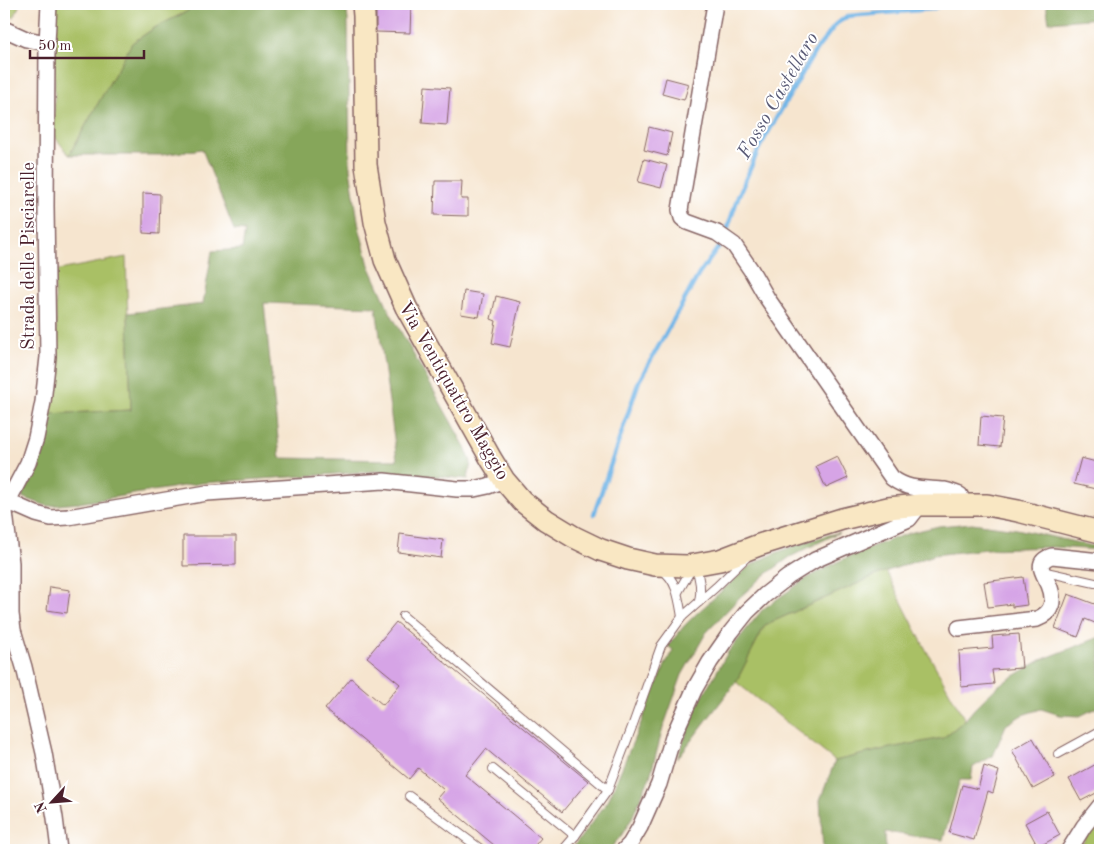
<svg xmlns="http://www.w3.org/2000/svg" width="1104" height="854" viewBox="0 0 1104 854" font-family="'Old Standard TT',serif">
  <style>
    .green { fill: #a9c065; stroke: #7a7048 }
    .forest { fill: #86a65a; stroke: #686242; fill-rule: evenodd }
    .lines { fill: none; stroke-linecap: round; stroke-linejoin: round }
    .stream { stroke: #71b5e7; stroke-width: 4.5 }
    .building { fill: #d6a4e6 }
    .service-casing { stroke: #866464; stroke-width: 10 }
    .minor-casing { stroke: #866464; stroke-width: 18 }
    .secondary-casing { stroke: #866464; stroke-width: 24 }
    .service { stroke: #fff; stroke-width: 8 }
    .minor { stroke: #fff; stroke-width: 15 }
    .secondary { stroke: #f9e7c3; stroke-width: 21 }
    .labels { text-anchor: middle; stroke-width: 4; stroke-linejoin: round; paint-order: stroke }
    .street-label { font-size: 19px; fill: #4a1f2b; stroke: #fff }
    .water-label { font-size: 20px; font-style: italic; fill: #5a5b76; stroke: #fff }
  </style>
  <rect width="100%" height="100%" fill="#fff"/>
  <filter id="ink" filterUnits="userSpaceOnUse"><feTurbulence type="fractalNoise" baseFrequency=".02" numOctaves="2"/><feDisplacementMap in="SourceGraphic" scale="10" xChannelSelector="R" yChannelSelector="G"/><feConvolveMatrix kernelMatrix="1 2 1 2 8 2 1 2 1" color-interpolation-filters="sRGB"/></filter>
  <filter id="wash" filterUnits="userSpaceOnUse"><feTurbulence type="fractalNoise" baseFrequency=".0096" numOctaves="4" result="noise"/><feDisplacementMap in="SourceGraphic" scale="20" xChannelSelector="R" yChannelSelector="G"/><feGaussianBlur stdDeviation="1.12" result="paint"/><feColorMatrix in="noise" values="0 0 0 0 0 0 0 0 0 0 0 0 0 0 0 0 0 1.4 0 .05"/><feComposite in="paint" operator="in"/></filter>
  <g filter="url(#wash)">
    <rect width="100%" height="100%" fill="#f6e5cf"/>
    <g class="green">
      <path d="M4 4H20L14 17 4 16Z"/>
      <path d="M55 4H197L186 12 156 27 132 43 69 155 54 136Z"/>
      <path d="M126 257 131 410 47 414 57 352 54 271Z"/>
      <path d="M886 571 924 646 965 720 943 738 885 749 835 761 736 682 765 625Z"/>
      <path d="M1095 824 1100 827V850H1078Z"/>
    </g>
    <g class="forest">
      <path d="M197 4H346L348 20 350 169 359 227 369 265 390 312 465 447 471 462 468 479 379 471 202 483 79 503 47 506 22 497 36 455 47 414 131 410 128 313 203 304 212 251 242 249 245 231 234 230 202 149 162 155H69L132 43 156 27 186 12ZM264 303 376 307 397 460 280 458Z"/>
      <path d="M1046 4H1100V18L1049 22Z"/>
      <path d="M972 523 1017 529 1097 547 1100 550 1054 547 986 549 934 555 879 574 765 625 736 682 677 759 697 706 728 652 763 609 804 580 837 562 871 547 909 533 939 526Z"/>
      <path d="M840 532 790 557 764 576 740 597 706 633 682 675 663 728 650 777 631 820 621 836 609 850H571L608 801 666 663 673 650 668 646 684 626 695 615 747 568C776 550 807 541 840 532Z"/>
      <path d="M1100 637V706L1080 716 1060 715 1041 709 1022 715 1006 725 993 756 973 767 971 780H960L943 840 885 832 886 850H823L820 800 835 761 885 749 943 738 965 720 975 708 999 685 1041 660Z"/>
    </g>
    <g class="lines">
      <g class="stream">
        <path d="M727 230 738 197 759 148 814 53 836 24 848 16 932 9 944 4"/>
        <path d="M594 514 639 381 699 274 718 248"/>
      </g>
    </g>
    <g id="blocks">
      <g class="building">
        <path d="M376 4H411L410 33 376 32Z"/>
        <path d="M666 78 689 84 684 100 662 94Z"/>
        <path d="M425 86 450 88 447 125 422 123Z"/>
        <path d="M649 127 672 133 667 156 644 150Z"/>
        <path d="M644 159 667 165 661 188 638 182Z"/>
        <path d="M435 181H462L461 199H468V216L434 215Z"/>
        <path d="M143 193 160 194 159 234 143 233Z"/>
        <path d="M464 291 483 294 479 317 461 314Z"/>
        <path d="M496 296 520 302 510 347 492 343 496 321 491 319Z"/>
        <path d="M981 416 1003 418 1000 447 979 445Z"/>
        <path d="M837 456 848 478 826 488 816 466Z"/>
        <path d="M1081 458 1100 463V490L1074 484Z"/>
        <path d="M400 534 443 540 441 558 398 552Z"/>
        <path d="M183 536H236V565L183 566Z"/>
        <path d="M1023 577 1027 605 1012 607V604L988 607 984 582Z"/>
        <path d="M50 587 70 590 67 613 47 610Z"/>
        <path d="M1068 594 1100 606V625L1085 619 1078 637 1055 628Z"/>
        <path d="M396 622 588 781 562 812 486 749 465 775 541 838 531 850H500L437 798 444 790 418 768 409 779 325 709 351 678 383 705 400 684 367 657Z"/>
        <path d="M1019 634 1022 668 992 670 994 684 961 687 959 651 993 648 992 636Z"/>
        <path d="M1033 738 1055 777 1033 789 1012 750Z"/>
        <path d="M1100 762V791L1081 801 1069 779Z"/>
        <path d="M984 766 999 771 993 793 988 791 974 840 949 833 962 785 978 789Z"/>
        <path d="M1047 811 1060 835 1038 847 1025 823Z"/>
      </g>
    </g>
  </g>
  <g filter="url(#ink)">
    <use href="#blocks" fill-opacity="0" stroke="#866464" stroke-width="1"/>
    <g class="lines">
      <defs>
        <g id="service">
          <path d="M695 565C700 578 702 589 699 602"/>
          <path d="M662 570C677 580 679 600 682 617"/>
          <path d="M1043 571 1046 572 1095 583"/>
          <path d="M678 592 692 568"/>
          <path d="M403 616 608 790"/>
          <path d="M1058 754 1100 731"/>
          <path d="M493 769 575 836"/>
          <path d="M409 796 482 850"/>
          <path d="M563 850 575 836 608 790 632 727 661 646 682 617 716 587 747 557"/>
        </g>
        <g id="minor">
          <path d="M49 4 47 43 46 206 48 357 43 402 36 438 28 463 8 501 5 512 11 563V614L13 630 24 667 44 753 55 818 59 850"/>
          <path d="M715 4 680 210 682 218 687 222 717 233 734 245 751 270 767 298 892 478C909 491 925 488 945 490 950 491 955 493 960 495L964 505"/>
          <path d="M4 29 26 39 47 43"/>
          <path d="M4 500 36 514 51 518 68 517 207 493 384 481 457 489H474L488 486 504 480"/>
          <path d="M959 628 1037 619C1053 613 1055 600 1049 585 1044 574 1033 562 1052 556L1100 561"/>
          <path d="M624 850 630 844 640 827 659 784 673 737 694 690 710 662 731 632 747 612 765 595 788 577 815 560 909 519 920 505"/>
          <path d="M1069 850 1084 826 1100 806"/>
        </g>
        <path id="secondary" d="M363 4 364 16 366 165 375 222 385 260 406 307 491 459 504 480 522 501 546 520 574 537 601 550 628 559 655 565 687 566 720 560 759 545 842 519 888 508 920 505H987L1018 511 1100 532"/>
      </defs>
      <use href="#service" class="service-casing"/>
      <use href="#minor" class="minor-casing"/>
      <use href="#secondary" class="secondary-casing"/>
      <use href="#service" class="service"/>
      <use href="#minor" class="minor"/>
      <use href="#secondary" class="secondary"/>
    </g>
  </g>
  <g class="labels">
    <g class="street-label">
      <text transform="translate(27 256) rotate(-90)" y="7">Strada delle Pisciarelle</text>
      <text transform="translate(455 390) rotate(60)" y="7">Via Ventiquattro Maggio</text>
    </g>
    <g class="water-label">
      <text transform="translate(777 95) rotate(-60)" y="7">Fosso Castellaro</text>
    </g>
  </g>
  <rect width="1104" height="854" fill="none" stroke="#fff" stroke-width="20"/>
  <g transform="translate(52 802) rotate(244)" stroke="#ffffff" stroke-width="4" paint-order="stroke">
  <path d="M0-4L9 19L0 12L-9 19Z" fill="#4a1f2b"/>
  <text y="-8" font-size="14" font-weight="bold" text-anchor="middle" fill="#4a1f2b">N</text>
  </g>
  <path d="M30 50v8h114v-8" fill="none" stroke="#4a1f2b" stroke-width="2.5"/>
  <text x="38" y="50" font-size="15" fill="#4a1f2b" stroke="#ffffff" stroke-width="4" paint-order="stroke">50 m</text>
</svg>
